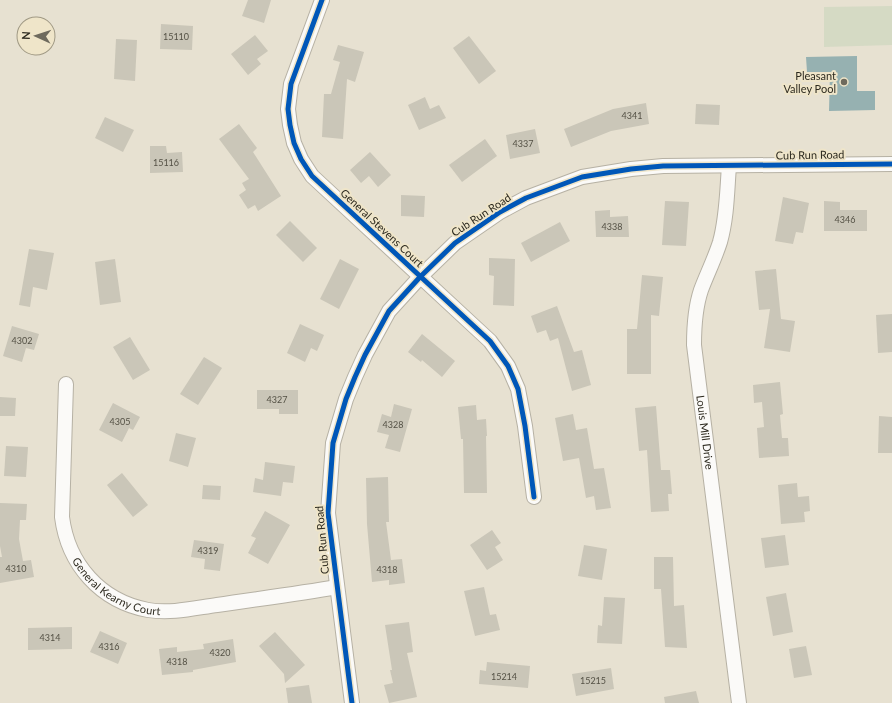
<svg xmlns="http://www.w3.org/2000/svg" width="892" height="703" viewBox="0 0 892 703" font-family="Lato,sans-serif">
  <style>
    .green { fill: #d5dac4 }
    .water { fill: #96b1b1 }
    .building { fill: #cac6b8 }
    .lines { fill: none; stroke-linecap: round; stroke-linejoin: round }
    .minor-casing { stroke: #b6b1a4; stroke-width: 16 }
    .minor { stroke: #fbfaf8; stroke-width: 14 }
    .cycleway-casing { stroke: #efe5c9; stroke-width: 8 }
    .cycleway { stroke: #0057b8; stroke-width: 5 }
    .poi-dot { fill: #6e6a5d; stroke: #efe5c9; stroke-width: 1.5 }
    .labels { text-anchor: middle; stroke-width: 4; stroke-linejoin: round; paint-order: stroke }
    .number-label { font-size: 9px; fill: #545145 }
    .poi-label { font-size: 11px; fill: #2d2a1f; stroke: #efe5c9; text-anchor: end }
    .street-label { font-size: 11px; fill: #2d2a1f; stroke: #efe5c9 }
  </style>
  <rect width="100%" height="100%" fill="#e7e1d1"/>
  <path class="green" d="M892 6V45L824 47V7Z"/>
  <path class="water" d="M857 56V91H875V110L829 111 830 72H807L806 57Z"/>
  <g class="building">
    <path d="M248 0H271L264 23 242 16Z"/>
    <path d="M161 24 193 26 192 50 160 49Z"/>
    <path d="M255 35 268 51 257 59 261 64 248 75 231 54Z"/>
    <path d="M469 36 496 71 479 84 453 48Z"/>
    <path d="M116 39 137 40 135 81 114 79Z"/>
    <path d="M338 45 364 52 355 82 347 79 343 139 322 137 324 94H331L340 62 333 60Z"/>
    <path d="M425 97 430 109 439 105 446 118 419 130 408 105Z"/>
    <path d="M646 103 649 124 611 131 571 147 564 129 613 109Z"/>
    <path d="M696 104 720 105 719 125 695 124Z"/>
    <path d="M105 117 134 130 123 152 95 138Z"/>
    <path d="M239 124 257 148 253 152 281 196 258 211 255 205 248 209 239 195 246 190 242 183 249 179 219 139Z"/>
    <path d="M535 129 540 153 510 159 506 135Z"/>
    <path d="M485 139 497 156 462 182 449 165Z"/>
    <path d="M150 146H166L167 153 182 152 183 172 150 173Z"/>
    <path d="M370 152 391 175 378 187 369 176 361 183 350 170Z"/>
    <path d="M401 195 425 196 424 217 401 216Z"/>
    <path d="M783 197 809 203 803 233 796 232 793 244 775 241Z"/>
    <path d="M665 201 689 202 686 246 662 245Z"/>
    <path d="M824 201 840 202V210H867V231H824Z"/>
    <path d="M610 210V217L628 216 629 237H596L595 211Z"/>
    <path d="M290 221 317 248 303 262 276 235Z"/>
    <path d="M560 222 570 241 531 262 521 243Z"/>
    <path d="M29 249 54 253 47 290 33 287 30 307 19 305Z"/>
    <path d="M489 258 515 259 514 306 493 305 494 276 489 275Z"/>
    <path d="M115 259 121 302 100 305 95 262Z"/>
    <path d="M340 259 359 269 339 309 320 299Z"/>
    <path d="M776 269 781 319 795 321 790 352 764 348 770 309 759 310 755 271Z"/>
    <path d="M642 275 663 277 659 316 651 315V374H627V329H637Z"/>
    <path d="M557 306 574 352 582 350 591 385 572 391 558 338 550 341 546 330 537 333 531 316Z"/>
    <path d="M892 314V352L878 353 876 315Z"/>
    <path d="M300 324 324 335 317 351 311 348 305 362 287 353Z"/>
    <path d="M12 326 39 334 34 350 26 348 22 362 3 356Z"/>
    <path d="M422 334 455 361 442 377 422 360 421 362 408 352Z"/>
    <path d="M130 337 150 370 133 380 113 347Z"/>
    <path d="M204 357 222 368 198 405 180 394Z"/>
    <path d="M780 382 783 414 780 415 782 438H788L789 456 759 458 757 428 764 427 762 402 754 403 753 385Z"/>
    <path d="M257 390H298V414H279V409H257Z"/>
    <path d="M0 397 16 398 15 416H0Z"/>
    <path d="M113 403 140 417 133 430 129 428 122 442 99 430Z"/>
    <path d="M394 404 412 409 400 452 385 448 389 435 377 432 382 414 391 417Z"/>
    <path d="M476 405 477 420 486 419 487 436H486L487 493H464L463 439H461L458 407Z"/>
    <path d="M656 406 661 470H670L672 494H668L669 511 651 512 647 450 639 451 635 408Z"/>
    <path d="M573 414 576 430 587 428 594 469 604 468 611 508 596 510 594 496 586 498 579 458 563 461 555 418Z"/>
    <path d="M879 416 892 417V453H878Z"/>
    <path d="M176 433 196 438 188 467 169 461Z"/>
    <path d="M6 446 28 447 26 477 4 476Z"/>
    <path d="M265 462 295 466 293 483 283 482 281 496 253 492 255 478 263 480Z"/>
    <path d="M122 473 148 505 133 517 107 485Z"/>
    <path d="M388 477 389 522H386L391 560 402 559 405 583 389 585V580L372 582 367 524 366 478Z"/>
    <path d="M797 483 798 497 809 496 810 511 804 512 805 522 781 524 778 485Z"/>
    <path d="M203 485 221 486 220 500 202 499Z"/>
    <path d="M0 503 27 504 26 520H20L19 539 23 561 31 560 34 577 0 583V557H2L0 546Z"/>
    <path d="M265 511 290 525 268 564 248 553 256 538 251 536Z"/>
    <path d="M492 530 501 543 495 547 503 560 487 570 470 545Z"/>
    <path d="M785 535 789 565 765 568 761 538Z"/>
    <path d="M194 540 224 544 220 571 204 569 205 559 191 557Z"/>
    <path d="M584 545 607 549 602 580 578 576Z"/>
    <path d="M654 557H673L674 606 684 605 687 648 665 647 661 589H654Z"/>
    <path d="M484 587 490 615 496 614 500 630 475 636 464 591Z"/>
    <path d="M786 593 793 632 773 636 766 597Z"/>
    <path d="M604 597 625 598 622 644 597 643 598 625 602 626Z"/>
    <path d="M409 622 413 652 407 653 417 697 389 703 384 685 393 683 390 670H392L385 625Z"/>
    <path d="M72 627V649L28 650V628Z"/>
    <path d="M100 631 127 643 118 664 90 652Z"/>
    <path d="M275 632 305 665 285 683 284 674 259 646Z"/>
    <path d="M233 639 236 662 193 670V672L162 675 159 649 177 647V652L204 649 203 644Z"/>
    <path d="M806 646 812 675 794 678 789 649Z"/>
    <path d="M487 662 530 666 528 688 479 684 480 670 486 671Z"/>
    <path d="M611 668 614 689 576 696 572 674Z"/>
    <path d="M309 685 312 703H288L286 688Z"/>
    <path d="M696 691 699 703H665L664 697Z"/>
  </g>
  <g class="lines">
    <defs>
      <g id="minor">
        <path d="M322 0 291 84 288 109 290 125 294 143 301 159 312 176 490 341 508 366 518 389 525 426 534 497"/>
        <path id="s1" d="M729 166C727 191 727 217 720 242 715 258 707 274 701 290 695 308 694 326 694 345L739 703"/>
        <path id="s2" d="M66 384 62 517C68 564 100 601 148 610 171 614 195 608 217 605 257 599 297 594 337 587"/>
        <path d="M352 703 328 513 333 443 346 399 355 377 365 355 389 311 420 277 455 243 500 212 526 198 582 177 631 169 663 166 892 164"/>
      </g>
    </defs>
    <use href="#minor" class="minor-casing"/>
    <use href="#minor" class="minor"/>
    <defs>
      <g id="cycleway">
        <path d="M322 0 291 84 288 109 290 125 294 143 301 159 312 176 490 341 508 366 518 389 525 426 534 497"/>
        <path d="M352 703 328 513 333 443 346 399 355 377 365 355 389 311 420 277 455 243 500 212 526 198 582 177 631 169 663 166 892 164"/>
      </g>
    </defs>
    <use href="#cycleway" class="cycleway-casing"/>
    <use href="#cycleway" class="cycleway"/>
  </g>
  <circle class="poi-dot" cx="844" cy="82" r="4"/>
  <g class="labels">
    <g class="number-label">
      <text x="176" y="40">15110</text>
      <text x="632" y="119">4341</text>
      <text x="523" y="147">4337</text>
      <text x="166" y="166">15116</text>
      <text x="845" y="223">4346</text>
      <text x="612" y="230">4338</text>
      <text x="22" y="344">4302</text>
      <text x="277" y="403">4327</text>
      <text x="120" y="425">4305</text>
      <text x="393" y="428">4328</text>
      <text x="208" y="554">4319</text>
      <text x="16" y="572">4310</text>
      <text x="387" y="573">4318</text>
      <text x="50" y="641">4314</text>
      <text x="109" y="650">4316</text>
      <text x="220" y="656">4320</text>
      <text x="177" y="665">4318</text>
      <text x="504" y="680">15214</text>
      <text x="593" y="684">15215</text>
    </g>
    <g class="poi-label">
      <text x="836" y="80">Pleasant<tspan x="836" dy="13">Valley Pool</tspan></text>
    </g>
    <g class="street-label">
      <text transform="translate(810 155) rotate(-1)" y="4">Cub Run Road</text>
      <text transform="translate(481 215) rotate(-33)" y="4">Cub Run Road</text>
      <text transform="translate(382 228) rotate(43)" y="4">General Stevens Court</text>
      <text dy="4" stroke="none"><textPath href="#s1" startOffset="272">Louis Mill Drive</textPath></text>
      <text transform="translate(322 540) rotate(-95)" y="4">Cub Run Road</text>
      <text dy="4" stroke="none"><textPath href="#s2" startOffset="229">General Kearny Court</textPath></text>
    </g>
  </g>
  <g transform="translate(36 36) rotate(273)"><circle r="19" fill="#efe5c9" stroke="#a19a85"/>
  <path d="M0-3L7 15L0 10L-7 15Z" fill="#6e6a5d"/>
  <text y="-6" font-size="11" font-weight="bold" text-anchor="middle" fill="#2d2a1f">N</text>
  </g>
</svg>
